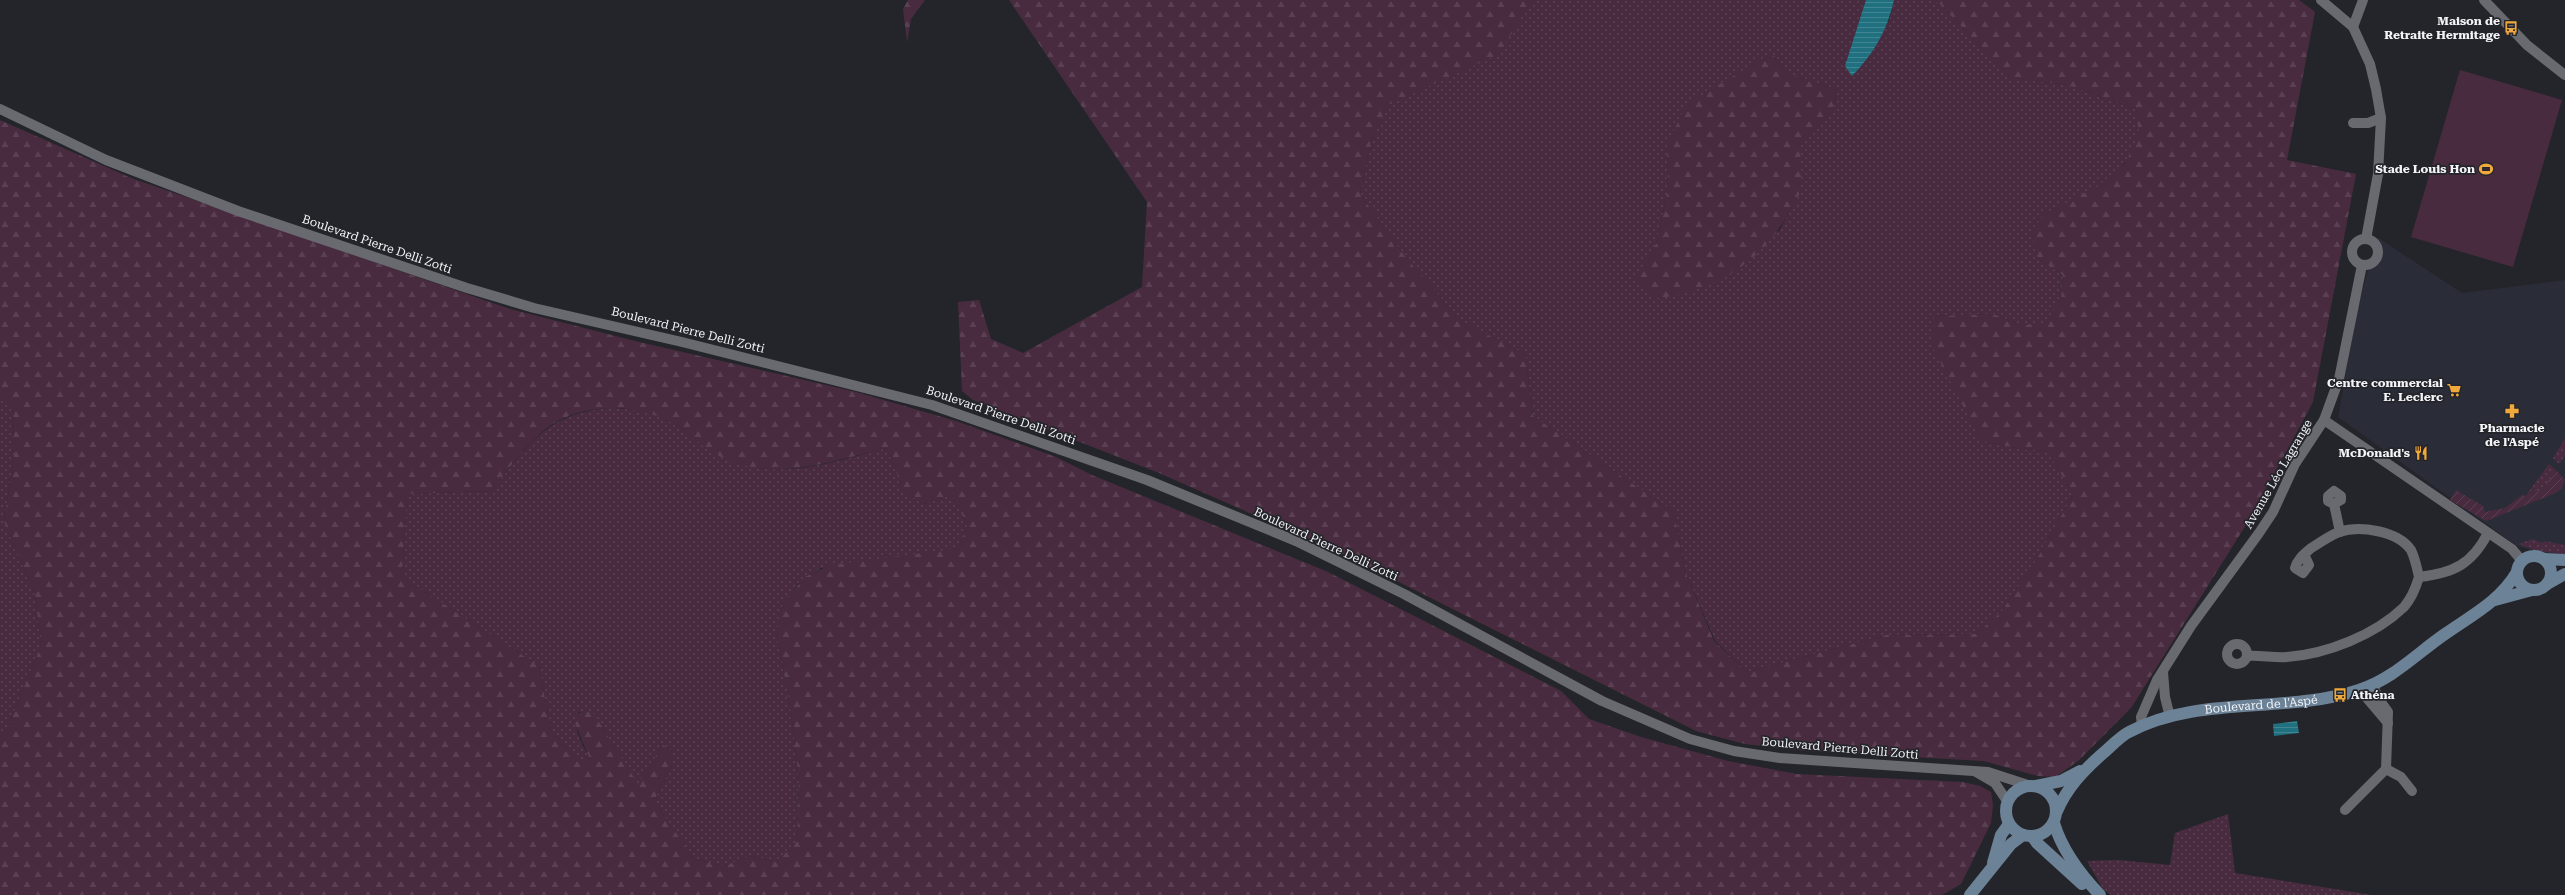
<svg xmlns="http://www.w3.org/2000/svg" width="2565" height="895" viewBox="0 0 2565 895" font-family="'Roboto Serif',serif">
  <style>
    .built { fill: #2a2c37 }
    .grass { fill: url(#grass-dots); fill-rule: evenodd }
    .forest { fill: url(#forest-firs); fill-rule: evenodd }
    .garden { fill: url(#garden-furrows) }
    .pitch { fill: #492b40 }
    .water { fill: url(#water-rules) }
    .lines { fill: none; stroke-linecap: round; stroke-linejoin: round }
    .street { stroke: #686a70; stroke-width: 10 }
    .secondary { stroke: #6c8297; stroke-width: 12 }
    .labels { text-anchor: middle; stroke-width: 3.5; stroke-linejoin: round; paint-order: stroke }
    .poi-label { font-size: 12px; font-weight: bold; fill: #f3f4f8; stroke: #24252a; text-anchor: end }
    .street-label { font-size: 12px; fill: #f3f4f8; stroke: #24252a }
  </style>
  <defs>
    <pattern id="grass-dots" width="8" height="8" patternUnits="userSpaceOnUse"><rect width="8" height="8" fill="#492b40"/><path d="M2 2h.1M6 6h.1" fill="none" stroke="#5b4053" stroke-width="1.8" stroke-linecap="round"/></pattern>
    <pattern id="forest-firs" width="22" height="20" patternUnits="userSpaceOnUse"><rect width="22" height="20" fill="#492b40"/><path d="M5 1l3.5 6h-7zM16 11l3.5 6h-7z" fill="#5b4053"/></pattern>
    <pattern id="garden-furrows" width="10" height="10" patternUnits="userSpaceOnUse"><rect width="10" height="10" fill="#492b40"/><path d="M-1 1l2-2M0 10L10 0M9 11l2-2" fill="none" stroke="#5b4053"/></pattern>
    <pattern id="water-rules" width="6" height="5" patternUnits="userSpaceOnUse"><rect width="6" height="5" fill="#20707f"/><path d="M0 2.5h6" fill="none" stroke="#418592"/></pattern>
  </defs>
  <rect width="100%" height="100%" fill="#24252a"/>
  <path class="built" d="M2377 237 2462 293 2565 280V555L2542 553 2517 546 2338 417 2357 311Z"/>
  <g class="grass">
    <path d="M1532 0H1866L1857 34 1889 21 1894 0H1936L2011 78 2068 85 2136 109C2137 116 2140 126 2139 134 2131 177 2079 196 2045 214L2038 259 2063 275 2061 301 2044 324 2022 325 1993 314 1934 316 1981 441 2022 449 2048 451 2073 495 2035 562 2002 611 1976 634 1886 635 1747 672 1715 641 1685 571 1674 512 1533 416 1525 354 1461 321 1407 259 1360 194 1371 142 1388 105 1498 54ZM1771 53 1789 74 1837 90 1832 113 1800 146V192L1779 231 1637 278 1657 242 1668 189 1667 144Z"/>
    <path d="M0 399 13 406 14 455 4 522 35 594 41 646 9 724 0 738Z"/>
    <path d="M608 408C635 408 663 414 685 431 697 441 708 450 722 457 777 483 832 462 887 448L903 490 923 504 952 495 968 526 956 549 821 568 798 584 782 607 777 635 791 712 799 781 797 841 777 862 752 856 723 866 694 859 654 801 672 766V751L663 745 638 785 594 714 579 712C569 723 585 748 590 760H577L551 730 539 666 402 577 407 494 491 491C528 446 544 414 608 408Z"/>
    <path d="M2565 438V456L2559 464 2553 458Z"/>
    <path d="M2549 464 2556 470 2542 490 2533 493 2529 491Z"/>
    <path d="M2533 539 2542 543 2545 541 2565 545V554L2537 551 2518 544Z"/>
    <path d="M2228 814 2235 873 2372 895H2111L2103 889 2087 861 2118 860 2170 865 2175 833Z"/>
  </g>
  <g class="forest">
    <path d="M908 0H925L911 19 907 42 903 9Z"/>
    <path d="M1009 0H1532L1499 54 1388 105 1371 142 1360 194 1407 259 1461 321 1525 354 1533 416 1674 512 1685 571 1714 641 1747 672 1886 635 1976 634 2002 611 2035 562 2073 495 2048 451 2022 449 1981 441 1933 348 1934 316 1993 314 2022 325 2044 323 2061 301 2063 275 2038 259 2031 231 2045 214 2097 186 2125 164 2139 134 2136 109 2068 85 2011 78 1936 0H2299L2315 12 2287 160 2356 174 2313 402 2251 517 2131 708 2078 761 2055 777 2038 776 1984 761 1806 751 1745 744 1696 731 1345 555 1159 473 973 400 962 391 958 302 979 300 991 339 1023 353 1142 287 1147 202Z"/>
    <path d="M1771 53 1789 74 1837 90 1832 113 1800 146C1800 160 1803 179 1800 192 1798 199 1792 207 1788 214 1760 265 1709 293 1652 299L1636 277 1657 242 1668 189 1667 144 1687 104Z"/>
    <path d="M0 120 131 178 510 309 635 341 856 392 956 421 1056 457 1092 475 1328 572 1561 691 1589 719 1641 737 1728 761 1797 774 1963 782 1980 786 1991 792 1993 805 1991 823 1961 884 1942 895H0V738L9 724 41 646 35 594 4 522 14 455 13 406 0 399ZM621 408C644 411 666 417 684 430 693 437 701 445 710 451 768 486 827 462 887 448L903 490 923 504 952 495 968 526 956 549 830 565 805 577 786 599 779 616 777 635 791 712 799 781 797 841 777 862 752 856 723 866 694 859 654 801 672 766V751L663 745 638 784 594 714 585 710 576 715 574 721 590 760H577L551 730 539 666 402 577 407 494 491 491C532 440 549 407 621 408Z"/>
  </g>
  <path class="garden" d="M2556 470 2565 480 2562 488 2556 493 2486 521 2450 500 2456 490 2483 506 2485 512 2505 508 2522 495 2526 496 2529 491 2533 493 2542 490Z"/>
  <path class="pitch" d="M2460 70 2562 100 2513 267 2411 237Z"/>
  <g class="water">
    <path d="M1866 0H1894C1887 31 1874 53 1852 76L1845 66Z"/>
    <path d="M2297 721 2299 733 2274 736 2273 724Z"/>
  </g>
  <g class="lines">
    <g class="street">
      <path d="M2321 0 2353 27 2370 64 2376 89 2381 118 2378 174 2366 239"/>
      <path d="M2484 0 2527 45 2565 75"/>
      <path d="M2353 27 2363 0"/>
      <path d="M0 109 106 160 238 211 467 288 534 308 682 342 932 405 1147 480 1296 541 1404 594 1602 701 1690 739 1734 751 1780 758 1988 772 2028 785"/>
      <path d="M2353 123H2368L2381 118"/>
      <circle cx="2365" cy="252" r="13"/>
      <path d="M2324 420 2512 549 2522 561"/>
      <path d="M2334 504 2328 501V496L2334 491 2341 496V500L2334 504 2340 532"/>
      <path d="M2419 577C2454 573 2472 564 2488 533"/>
      <circle cx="2237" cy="654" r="10"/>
      <path d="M2247 656C2260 655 2274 658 2287 657 2327 654 2375 635 2404 607 2411 599 2416 587 2419 577 2417 568 2415 558 2411 550 2398 531 2360 525 2339 532 2329 536 2319 543 2310 549 2303 555 2297 560 2295 568L2303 573 2309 565 2304 554"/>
      <path d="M2163 672 2165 697 2170 717"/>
      <path d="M2360 690 2388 723"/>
      <path d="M2142 726 2141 717 2157 680 2191 626 2259 533 2273 512 2295 464 2324 420 2339 379 2362 265"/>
      <path d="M2386 769 2401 777 2412 791"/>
      <path d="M1976 772 1995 783 2007 801"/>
      <path d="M2345 810 2386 769 2388 712 2378 698 2373 685"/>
    </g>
    <g class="secondary">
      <circle cx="2534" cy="573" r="17"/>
      <path d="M2544 559 2565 560"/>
      <path d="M2547 584 2565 574"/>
      <path d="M2495 600 2532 590"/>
      <circle cx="2031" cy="811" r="25"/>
      <path d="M2036 786 2061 781 2080 771"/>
      <path id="s1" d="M2057 811C2067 788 2082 772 2101 755 2110 748 2119 737 2129 732 2197 695 2286 714 2359 690 2393 679 2416 654 2445 634 2472 615 2500 601 2517 572"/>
      <path d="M2054 823C2062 850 2080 874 2100 895"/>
      <path d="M2032 836 2037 843 2082 884"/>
      <path d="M1993 863 2001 835 2009 824"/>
      <path d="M1970 895 2011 844 2023 835"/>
    </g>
  </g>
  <defs>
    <symbol id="bus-bare" viewBox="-9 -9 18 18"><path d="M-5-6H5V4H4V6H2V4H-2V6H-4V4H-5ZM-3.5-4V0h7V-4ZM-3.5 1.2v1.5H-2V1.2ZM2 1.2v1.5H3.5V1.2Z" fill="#eea83c" stroke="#24252a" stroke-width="2.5" paint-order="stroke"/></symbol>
    <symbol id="stadium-bare" viewBox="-9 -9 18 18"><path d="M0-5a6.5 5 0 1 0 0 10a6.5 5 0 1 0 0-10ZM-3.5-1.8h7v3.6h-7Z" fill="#eea83c" stroke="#24252a" stroke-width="2.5" paint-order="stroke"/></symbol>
    <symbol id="supermarket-bare" viewBox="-9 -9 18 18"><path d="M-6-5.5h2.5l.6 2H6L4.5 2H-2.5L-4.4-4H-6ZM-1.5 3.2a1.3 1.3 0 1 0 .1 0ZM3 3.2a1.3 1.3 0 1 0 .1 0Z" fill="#eea83c" stroke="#24252a" stroke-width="2.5" paint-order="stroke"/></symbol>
    <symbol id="pharmacy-bare" viewBox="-9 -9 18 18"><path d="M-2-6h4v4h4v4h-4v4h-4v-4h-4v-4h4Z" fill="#eea83c" stroke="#24252a" stroke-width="2.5" paint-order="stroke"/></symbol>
    <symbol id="restaurant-bare" viewBox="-9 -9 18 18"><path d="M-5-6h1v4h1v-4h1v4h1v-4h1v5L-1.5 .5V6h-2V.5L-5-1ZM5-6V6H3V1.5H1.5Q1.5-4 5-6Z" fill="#eea83c" stroke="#24252a" stroke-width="2.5" paint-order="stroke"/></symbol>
  </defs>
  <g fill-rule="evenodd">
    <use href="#bus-bare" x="2501" y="18" width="20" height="20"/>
    <use href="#stadium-bare" x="2476" y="159" width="20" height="20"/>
    <use href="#supermarket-bare" x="2444" y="380" width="20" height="20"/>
    <use href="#pharmacy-bare" x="2502" y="401" width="20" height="20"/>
    <use href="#restaurant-bare" x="2411" y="443" width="20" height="20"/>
    <use href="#bus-bare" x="2330" y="685" width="20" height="20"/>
  </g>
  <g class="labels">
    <g class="poi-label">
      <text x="2500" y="25">Maison de<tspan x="2500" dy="14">Retraite Hermitage</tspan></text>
      <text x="2475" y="173">Stade Louis Hon</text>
      <text x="2443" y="387">Centre commercial<tspan x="2443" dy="14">E. Leclerc</tspan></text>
      <text x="2512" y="432" text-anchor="middle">Pharmacie<tspan x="2512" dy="14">de l'Aspé</tspan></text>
      <text x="2410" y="457">McDonald's</text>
      <text x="2351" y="699" text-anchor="start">Athéna</text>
    </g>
    <g class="street-label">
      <text transform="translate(377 244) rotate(19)" y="4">Boulevard Pierre Delli Zotti</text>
      <text transform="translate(688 330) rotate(14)" y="4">Boulevard Pierre Delli Zotti</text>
      <text transform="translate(1001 415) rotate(19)" y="4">Boulevard Pierre Delli Zotti</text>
      <text transform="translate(2278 474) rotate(-60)" y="4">Avenue Léo Lagrange</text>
      <text transform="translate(1326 544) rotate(25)" y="4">Boulevard Pierre Delli Zotti</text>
      <text dy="4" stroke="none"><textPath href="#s1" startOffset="244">Boulevard de l'Aspé</textPath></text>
      <text transform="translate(1840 748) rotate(5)" y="4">Boulevard Pierre Delli Zotti</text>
    </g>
  </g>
</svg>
